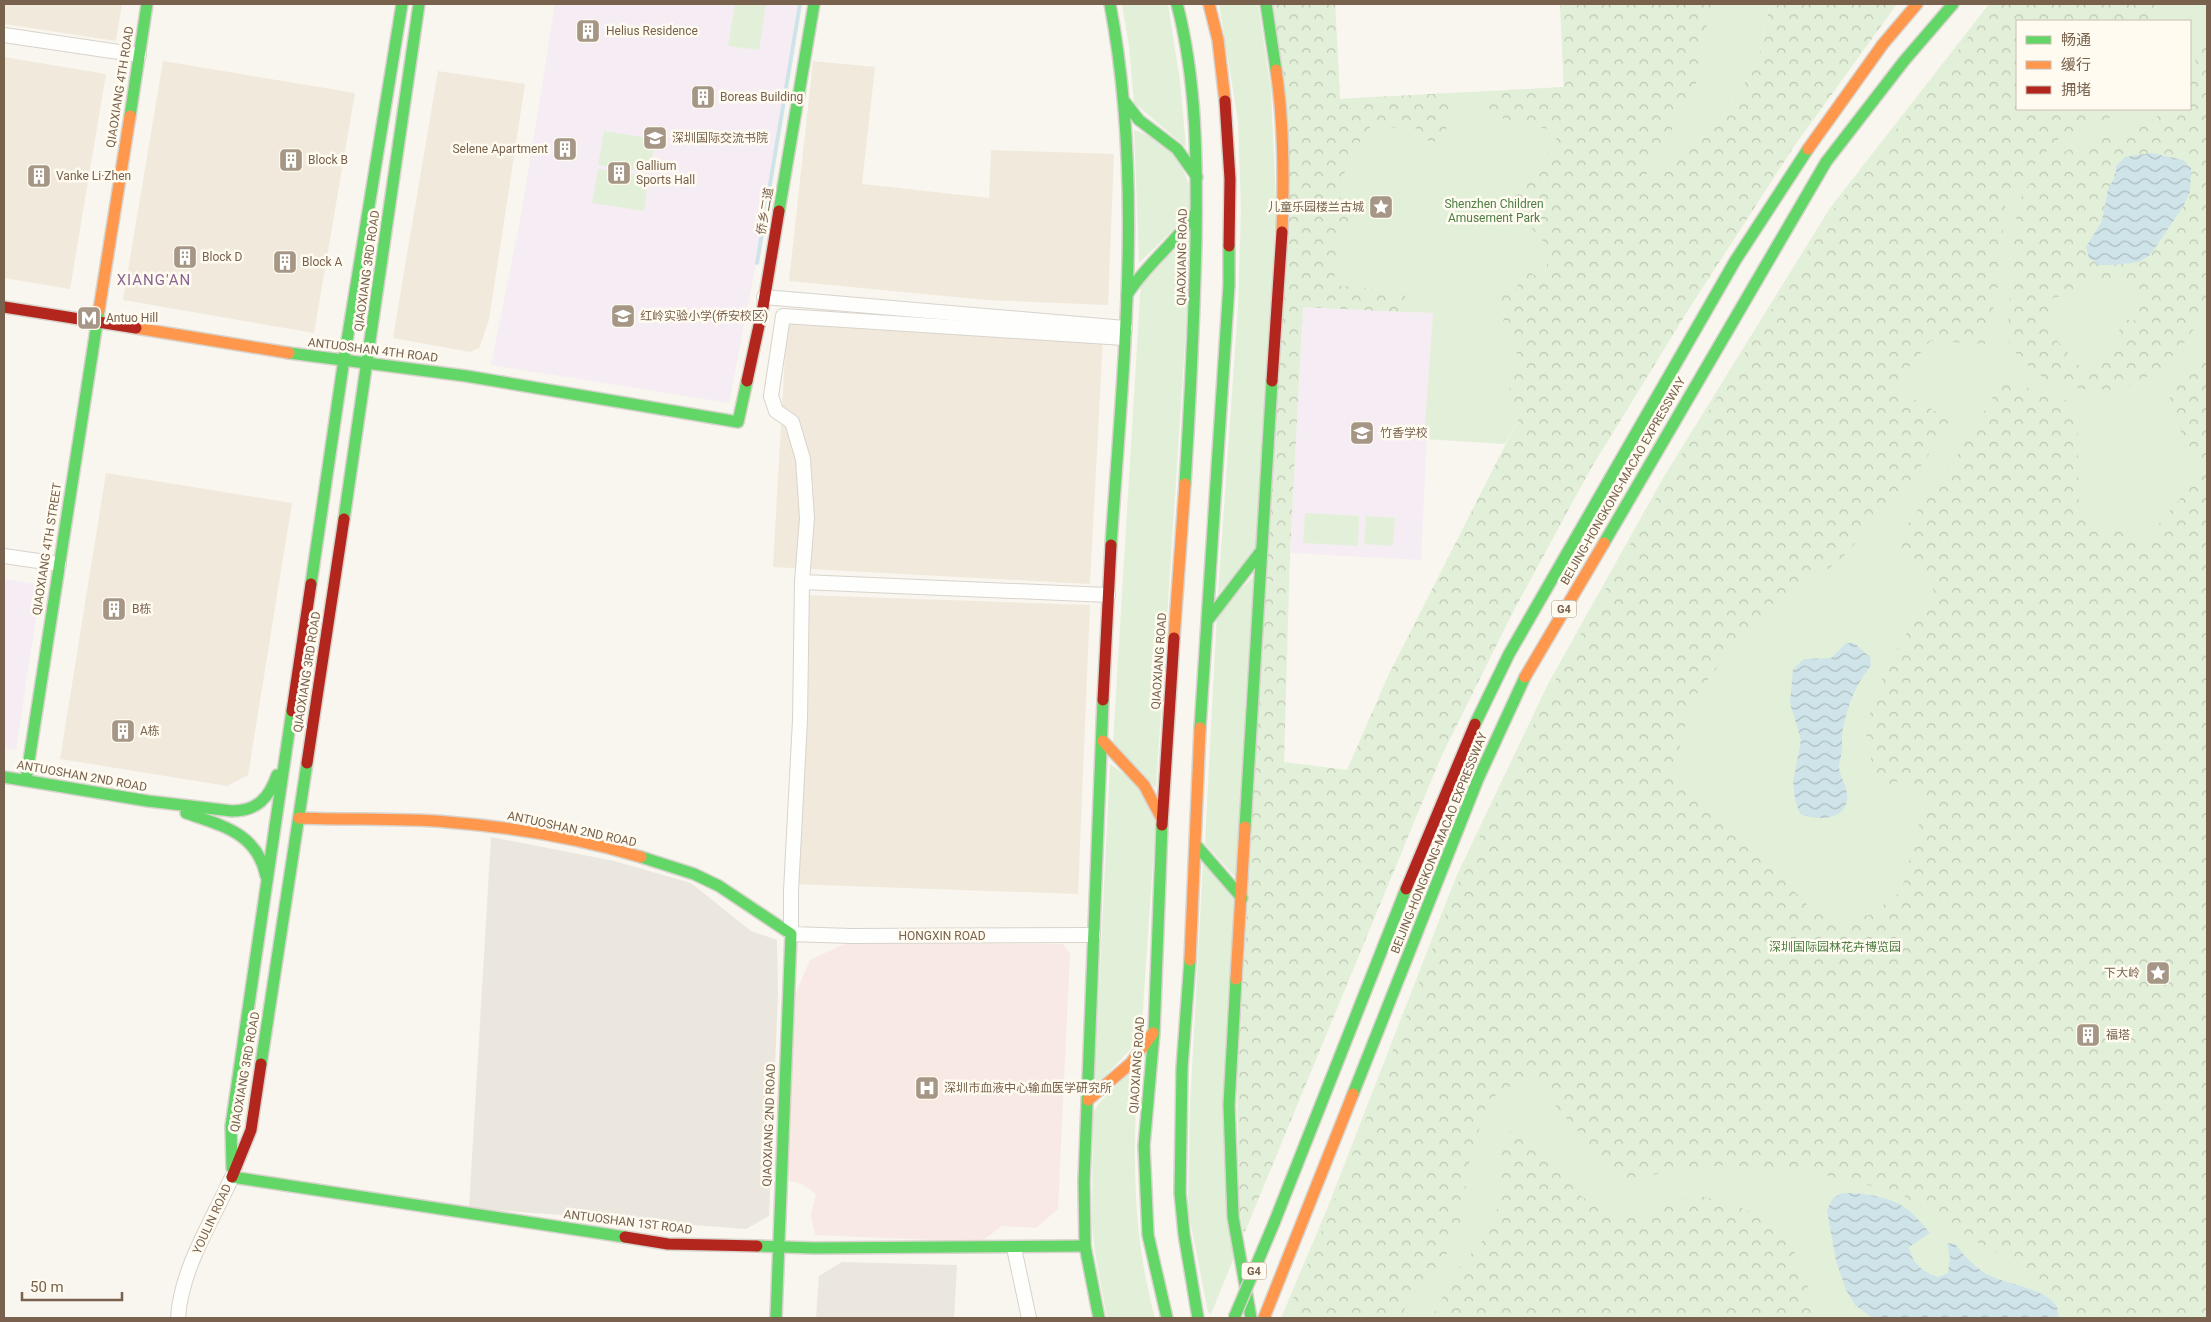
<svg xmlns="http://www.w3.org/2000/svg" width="2211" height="1322" viewBox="0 0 2211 1322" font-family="Roboto,'Noto Sans SC',sans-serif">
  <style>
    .residential { fill: #f1eadc }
    .industrial { fill: #ebe7df }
    .education { fill: #f6edf4 }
    .medical { fill: #f9e9e5 }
    .green { fill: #e3f0d9; fill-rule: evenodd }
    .forest { fill: url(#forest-crowns); fill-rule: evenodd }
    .water { fill: url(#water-waves) }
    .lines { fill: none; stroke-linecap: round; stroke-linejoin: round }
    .stream { stroke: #cfe4e9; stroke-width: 4 }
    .street-casing { stroke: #d8d3cc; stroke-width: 16 }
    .fast-casing { stroke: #d8d3cc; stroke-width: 14 }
    .slow-casing { stroke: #d8d3cc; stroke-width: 14 }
    .jam-casing { stroke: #d8d3cc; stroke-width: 14 }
    .street { stroke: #fefefc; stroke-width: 14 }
    .fast { stroke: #63d668; stroke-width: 11 }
    .slow { stroke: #ff974d; stroke-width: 11 }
    .jam { stroke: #b3261e; stroke-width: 11 }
    .fast-bridge-casing { stroke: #dad3cb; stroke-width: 14; stroke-linecap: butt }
    .fast-bridge { stroke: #63d668; stroke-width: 11 }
    .labels { text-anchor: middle; stroke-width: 5; stroke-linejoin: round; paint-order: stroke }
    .shield { fill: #fffbf1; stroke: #a0907e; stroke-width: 1 }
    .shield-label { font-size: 11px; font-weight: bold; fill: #78624d }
    .poi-label { font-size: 12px; fill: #78624d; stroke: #fffbf1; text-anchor: start }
    .street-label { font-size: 12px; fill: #78624d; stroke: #fffbf1 }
    .park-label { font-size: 12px; fill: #4e7e44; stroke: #fffbf1 }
    .quarter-label { font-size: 15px; letter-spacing: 1px; fill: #8a6593; stroke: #fffbf1 }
  </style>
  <defs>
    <pattern id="forest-crowns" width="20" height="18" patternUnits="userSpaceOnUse" patternTransform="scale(1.25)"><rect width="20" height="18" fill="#e3f0d9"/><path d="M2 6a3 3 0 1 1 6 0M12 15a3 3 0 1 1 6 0" fill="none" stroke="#bdc6b2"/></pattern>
    <pattern id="water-waves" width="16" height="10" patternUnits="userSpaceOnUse" patternTransform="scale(1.25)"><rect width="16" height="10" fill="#cfe4e9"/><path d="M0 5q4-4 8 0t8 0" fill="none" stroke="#adbcbf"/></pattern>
  </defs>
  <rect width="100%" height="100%" fill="#f8f6ee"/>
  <g class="residential">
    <path d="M4 4H122L116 41 4 24Z"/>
    <path d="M4 57 106 74 70 289 4 278Z"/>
    <path d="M163 61 355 93 314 333 123 300Z"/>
    <path d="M813 61 875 67 862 184 989 198 991 150 1114 154 1108 305 986 300 789 281Z"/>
    <path d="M438 71 525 84 489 320 479 348 470 352 393 338Z"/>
    <path d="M787 320 1103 337 1090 584 773 567Z"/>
    <path d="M106 473 292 503 248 775 227 786 60 759Z"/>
    <path d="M802 595 1090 605 1078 894 791 884Z"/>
  </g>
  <g class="industrial">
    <path d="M491 837 614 861 691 883 751 931 777 940 778 993 769 1216 746 1229 469 1208Z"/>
    <path d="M842 1262 957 1265 954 1318H816L819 1276Z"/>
  </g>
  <g class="education">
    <path d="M555 4H799L756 263 729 403 491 365 522 210Z"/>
    <path d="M1303 307 1433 313 1421 560 1290 553Z"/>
    <path d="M4 579 41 585 16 750 4 748Z"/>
  </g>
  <path class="medical" d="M846 943 1063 944 1070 953 1058 1209 1036 1228 1002 1226 981 1242 815 1235 811 1215 816 1194 804 1185 787 1180 794 997 810 960Z"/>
  <g class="green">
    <path d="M735 4H766L759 50 728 46Z"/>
    <path d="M1122 4H1168L1180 81 1186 147 1134 103 1129 46Z"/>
    <path d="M1219 4H1258L1271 90 1276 204 1259 546 1218 594 1238 307 1241 210 1238 121Z"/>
    <path d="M1335 4 1340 99 1564 87 1560 4H1770L1757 64 1720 121 1640 194 1505 444 1424 439 1433 313 1303 307Z"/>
    <path d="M1989 4H2207V1318H1281L1327 1209 1456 877 1548 684 1663 478 1830 208ZM2017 21H2190V109H2017Z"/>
    <path d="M1134 130C1160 139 1177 153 1187 179 1191 188 1189 204 1189 214L1139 263Z"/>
    <path d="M604 131 655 139 650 173 598 165Z"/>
    <path d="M598 169 649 177 644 211 592 203Z"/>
    <path d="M1192 235 1156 788 1113 743 1141 280Z"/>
    <path d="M1305 513 1359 516 1358 546 1303 543Z"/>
    <path d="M1366 516 1395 518 1393 546 1364 544Z"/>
    <path d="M1256 574 1239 881 1205 844 1217 613Z"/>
    <path d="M1110 764 1138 784 1156 817 1141 1038 1094 1088Z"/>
    <path d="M1203 862 1238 900 1235 1255 1211 1314 1208 1312 1188 1210 1190 1106Z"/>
    <path d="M1139 1062C1132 1147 1132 1235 1155 1318H1107L1095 1253 1092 1224 1093 1113 1099 1103Z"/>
  </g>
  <g class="forest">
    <path d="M1272 4H1335L1340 99 1450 93 1445 143 1426 140 1421 129 1371 126C1361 138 1336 181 1340 197 1342 204 1348 211 1351 218L1337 243 1334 285 1406 292 1404 312 1303 307 1290 553 1284 762 1347 770 1388 676 1521 414 1510 406 1508 397 1519 341 1501 329 1505 314 1498 297 1516 288 1527 271 1545 281 1549 248 1526 222 1506 210 1513 188 1557 144 1555 130 1508 122 1487 107 1500 91 1564 87 1560 4H1711L1693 99 1674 119 1671 135 1667 141 1655 151 1640 193 1720 121 1757 64 1770 4H1897L1795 145 1687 312 1590 470 1513 612 1441 757 1244 1234 1239 1209 1237 1088 1287 203Z"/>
    <path d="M1994 4H2158L2149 21H2017V109H2133L2061 136 2006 195 1999 281 1985 344 1930 341 1893 387 1952 421 1903 492 1839 561 1761 616 1722 661 1696 695 1681 737 1675 786 1696 795 1718 813 1815 913 1844 920 1869 915 1901 892 1924 806 1915 788 1906 779 1877 788 1865 728 1888 663 1934 590 1892 546 1961 450 2003 380 2077 404 2079 516 2145 541 2204 470 2165 405 2207 343V1318H2074L2071 1309 2029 1271 1953 1229 1898 1192 1803 1170 1725 1165 1619 1179 1529 1075 1488 1100 1466 1173 1465 1204 1457 1233 1444 1259 1409 1301 1400 1318H1285L1330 1211 1460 878 1552 686 1666 480 1833 210Z"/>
    <path d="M2207 29V309L2185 342 2158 371 2122 390 2080 389 2047 380 2038 374 2020 359 2007 339 2015 224 2023 191 2059 154 2088 141 2129 132 2154 119 2167 109H2190V75ZM2151 153 2183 160 2190 192 2182 207 2150 255 2139 262 2099 265 2098 229 2106 211 2108 189 2116 175V166L2125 157ZM2086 279 2139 282V321L2122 319 2114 354 2082 369 2046 328 2052 298 2078 293Z"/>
    <path d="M1511 1130 1530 1137 1580 1195 1611 1218 1640 1216 1665 1204 1701 1196 1738 1206 1780 1227 1796 1255 1820 1318H1431L1459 1268 1489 1233 1499 1204 1502 1153Z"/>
  </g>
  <g class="water">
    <path d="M2151 153 2183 160 2191 168 2190 192 2183 207 2150 255 2139 262 2112 265H2099L2089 258 2086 247 2102 221 2108 189 2116 175V166L2125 157Z"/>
    <path d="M1846 643H1854L1870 657 1871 666C1856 683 1848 705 1843 728 1841 737 1843 746 1841 755 1841 759 1839 762 1839 766 1839 777 1849 787 1847 799 1845 822 1815 820 1800 814L1795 800 1793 782 1801 740 1790 703 1793 669 1804 659 1831 658Z"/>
    <path d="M1843 1193C1863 1193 1891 1196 1908 1210 1916 1216 1923 1225 1930 1233L1909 1247C1912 1264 1923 1272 1938 1277L1948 1273 1950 1257 1947 1243 1955 1244C1965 1257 1978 1271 1993 1277 2008 1284 2049 1290 2057 1307 2058 1310 2058 1315 2059 1318L1871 1317 1855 1305 1846 1290 1836 1261 1827 1210 1833 1198Z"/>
  </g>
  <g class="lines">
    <path class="stream" d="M757 263 800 4"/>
    <defs>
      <g id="street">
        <path d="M4 35 139 55"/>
        <path d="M764 297 1125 328"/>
        <path d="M4 556 59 564"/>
        <path d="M802 582 1108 595"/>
        <path d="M1093 935 851 936 791 934V891L800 720 802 582 807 518 803 459 792 422 776 411 771 396 783 316 1124 338"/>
        <path d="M1014 1248 1029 1318"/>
        <path d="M178 1318C181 1269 212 1221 232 1177"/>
      </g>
      <g id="fast">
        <path d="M1110 4C1144 182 1123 366 1111 545"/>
        <path d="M1177 4C1197 81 1197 162 1196 241 1194 322 1190 403 1185 484"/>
        <path d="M1266 4 1276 70"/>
        <path d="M1124 101 1139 120 1177 149 1197 177"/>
        <path d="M130 116 147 4"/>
        <path d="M779 211 814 4"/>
        <path d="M1127 295C1146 264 1176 243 1196 212"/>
        <path d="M289 353 466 376 738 422 747 381"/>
        <path d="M344 519 419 4"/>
        <path d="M1604 543 1826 162 1904 61 1953 4"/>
        <path d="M311 584 344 359 402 4"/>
        <path d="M1208 620 1261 551"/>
        <path d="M1475 724 1509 654 1735 261 1808 149"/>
        <path d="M1200 728 1229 285V246"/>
        <path d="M4 777 148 801 232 811C257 811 269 798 277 775"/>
        <path d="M26 780 99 310"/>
        <path d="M186 813C223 826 257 833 266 876"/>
        <path d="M1162 825 1154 1033 1144 1146 1148 1235 1167 1318"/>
        <path d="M1245 827 1272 381"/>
        <path d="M1196 845 1242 898"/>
        <path d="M641 857 694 874 719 886 791 934 776 1318"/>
        <path d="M1190 960 1182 1068 1180 1193 1184 1234 1198 1318"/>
        <path d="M1236 979 1229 1105 1233 1217 1251 1318"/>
        <path d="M261 1064 307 763"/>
        <path d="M1353 1094 1478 779 1525 677"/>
        <path d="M232 1168 231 1126 292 711"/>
        <path d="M232 1177 625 1237"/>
        <path d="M1274 1223 1406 889"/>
        <path d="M757 1246 814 1248 1085 1246"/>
        <path d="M1099 1318 1085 1246 1084 1181 1103 700"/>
      </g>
      <g id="slow">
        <path d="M1209 4 1218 40 1225 101"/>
        <path d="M1276 70C1284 123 1284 179 1282 232"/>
        <path d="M1808 149 1883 44 1917 4"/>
        <path d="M99 310 130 116"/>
        <path d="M136 328 289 353"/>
        <path d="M1174 638 1185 484"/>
        <path d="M1525 677 1604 543"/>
        <path d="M1103 741 1144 785 1161 817"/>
        <path d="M299 818C348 820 398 818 447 822 512 827 578 838 641 857"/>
        <path d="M1190 960 1200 728"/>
        <path d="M1236 979 1245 827"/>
        <path d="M1088 1100 1131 1063 1153 1033"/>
        <path d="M1264 1318 1353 1094"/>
      </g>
      <g id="jam">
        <path d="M1225 101 1230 179 1229 246"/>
        <path d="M4 307 136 328"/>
        <path d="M747 381 763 307 779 211"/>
        <path d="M1272 381 1282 232"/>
        <path d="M1103 700 1111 545"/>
        <path d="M292 711 311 584"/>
        <path d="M307 763 344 519"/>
        <path d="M1162 825 1174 638"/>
        <path d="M1406 889 1475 724"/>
        <path d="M232 1177 251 1130 261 1064"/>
        <path d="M625 1237 668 1244 757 1246"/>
      </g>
    </defs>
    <use href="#street" class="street-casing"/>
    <use href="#fast" class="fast-casing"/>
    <use href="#slow" class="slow-casing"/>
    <use href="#jam" class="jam-casing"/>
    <use href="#street" class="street"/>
    <use href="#fast" class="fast"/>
    <use href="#slow" class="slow"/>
    <use href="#jam" class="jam"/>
    <defs>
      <path id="fast-bridge" d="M1234 1318 1274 1223"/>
    </defs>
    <use href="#fast-bridge" class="fast-bridge-casing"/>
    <use href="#fast-bridge" class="fast-bridge"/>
  </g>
  <defs>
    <symbol id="building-square" viewBox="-11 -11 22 22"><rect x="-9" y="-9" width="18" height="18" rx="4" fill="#a59685" stroke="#fffbf1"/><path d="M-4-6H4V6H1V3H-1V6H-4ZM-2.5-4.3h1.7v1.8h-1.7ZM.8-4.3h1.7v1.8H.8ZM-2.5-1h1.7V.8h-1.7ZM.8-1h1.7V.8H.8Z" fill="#fff"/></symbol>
    <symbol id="school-square" viewBox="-11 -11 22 22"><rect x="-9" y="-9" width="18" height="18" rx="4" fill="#a59685" stroke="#fffbf1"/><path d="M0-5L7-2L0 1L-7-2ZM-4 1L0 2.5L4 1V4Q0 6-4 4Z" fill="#fff"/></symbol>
    <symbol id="sight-square" viewBox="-11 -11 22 22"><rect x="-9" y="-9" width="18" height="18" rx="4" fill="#a59685" stroke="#fffbf1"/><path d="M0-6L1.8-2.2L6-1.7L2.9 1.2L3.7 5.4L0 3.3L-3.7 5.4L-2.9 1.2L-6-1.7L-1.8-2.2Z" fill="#fff"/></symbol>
    <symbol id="metro-square" viewBox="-11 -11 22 22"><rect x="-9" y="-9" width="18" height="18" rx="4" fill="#a59685" stroke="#fffbf1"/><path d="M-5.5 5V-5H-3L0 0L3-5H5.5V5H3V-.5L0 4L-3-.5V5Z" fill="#fff"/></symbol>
    <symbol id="hospital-square" viewBox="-11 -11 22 22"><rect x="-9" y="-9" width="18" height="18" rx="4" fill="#a59685" stroke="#fffbf1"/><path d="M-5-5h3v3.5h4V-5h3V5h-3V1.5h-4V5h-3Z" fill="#fff"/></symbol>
  </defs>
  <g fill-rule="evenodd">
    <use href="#building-square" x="574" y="17" width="28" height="28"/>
    <use href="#building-square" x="689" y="83" width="28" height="28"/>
    <use href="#school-square" x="641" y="124" width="28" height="28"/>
    <use href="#building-square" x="551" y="135" width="28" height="28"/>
    <use href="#building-square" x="277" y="146" width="28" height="28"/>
    <use href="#building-square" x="605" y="159" width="28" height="28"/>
    <use href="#building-square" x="25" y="162" width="28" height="28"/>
    <use href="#sight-square" x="1367" y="193" width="28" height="28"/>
    <use href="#building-square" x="171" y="243" width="28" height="28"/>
    <use href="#building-square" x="271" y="248" width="28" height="28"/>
    <use href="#school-square" x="609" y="302" width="28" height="28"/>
    <use href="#metro-square" x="75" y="304" width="28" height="28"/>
    <use href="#school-square" x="1348" y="419" width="28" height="28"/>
    <use href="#building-square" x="100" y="595" width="28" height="28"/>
    <use href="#building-square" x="109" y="717" width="28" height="28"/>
    <use href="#sight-square" x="2144" y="959" width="28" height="28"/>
    <use href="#building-square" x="2074" y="1021" width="28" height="28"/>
    <use href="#hospital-square" x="913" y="1074" width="28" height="28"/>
  </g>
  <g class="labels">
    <g class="shield">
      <rect x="1551.5" y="600.5" width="25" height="17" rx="4"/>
      <rect x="1241.5" y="1262.5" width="25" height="17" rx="4"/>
    </g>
    <g class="shield-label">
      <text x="1564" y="613">G4</text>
      <text x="1254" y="1275">G4</text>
    </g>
    <g class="poi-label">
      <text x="606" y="35">Helius Residence</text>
      <text x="720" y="101">Boreas Building</text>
      <text x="672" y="142">深圳国际交流书院</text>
      <text x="548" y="153" text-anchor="end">Selene Apartment</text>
      <text x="308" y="164">Block B</text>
      <text x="636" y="170">Gallium<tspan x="636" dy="14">Sports Hall</tspan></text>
      <text x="56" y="180">Vanke Li·Zhen</text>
      <text x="1364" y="211" text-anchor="end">儿童乐园楼兰古城</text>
      <text x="202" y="261">Block D</text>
      <text x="302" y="266">Block A</text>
      <text x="640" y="320">红岭实验小学(侨安校区)</text>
      <text x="106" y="322">Antuo Hill</text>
      <text x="1380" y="437">竹香学校</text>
      <text x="132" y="613">B栋</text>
      <text x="140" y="735">A栋</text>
      <text x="2140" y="977" text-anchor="end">下大岭</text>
      <text x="2106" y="1039">福塔</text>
      <text x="944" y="1092">深圳市血液中心输血医学研究所</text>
    </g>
    <g class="street-label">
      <text transform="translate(120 87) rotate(-81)" y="4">QIAOXIANG 4TH ROAD</text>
      <text transform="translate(765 211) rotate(-80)" y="4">侨乡二道</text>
      <text transform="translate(1182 257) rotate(-89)" y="4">QIAOXIANG ROAD</text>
      <text transform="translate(367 271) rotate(-82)" y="4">QIAOXIANG 3RD ROAD</text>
      <text transform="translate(373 350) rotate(7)" y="4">ANTUOSHAN 4TH ROAD</text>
      <text transform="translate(1623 481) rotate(-60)" y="4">BEIJING-HONGKONG-MACAO EXPRESSWAY</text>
      <text transform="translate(47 549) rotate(-81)" y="4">QIAOXIANG 4TH STREET</text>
      <text transform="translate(1159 661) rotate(-86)" y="4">QIAOXIANG ROAD</text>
      <text transform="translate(307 672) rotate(-81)" y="4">QIAOXIANG 3RD ROAD</text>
      <text transform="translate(82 776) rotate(10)" y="4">ANTUOSHAN 2ND ROAD</text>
      <text transform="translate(572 829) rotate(12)" y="4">ANTUOSHAN 2ND ROAD</text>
      <text transform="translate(1439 843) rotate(-68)" y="4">BEIJING-HONGKONG-MACAO EXPRESSWAY</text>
      <text x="942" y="940">HONGXIN ROAD</text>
      <text transform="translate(1137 1065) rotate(-86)" y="4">QIAOXIANG ROAD</text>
      <text transform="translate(245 1072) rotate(-80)" y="4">QIAOXIANG 3RD ROAD</text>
      <text transform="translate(769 1125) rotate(-88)" y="4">QIAOXIANG 2ND ROAD</text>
      <text transform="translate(212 1219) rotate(-65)" y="4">YOULIN ROAD</text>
      <text transform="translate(628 1222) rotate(7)" y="4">ANTUOSHAN 1ST ROAD</text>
    </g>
    <g class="park-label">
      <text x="1494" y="208">Shenzhen Children<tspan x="1494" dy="14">Amusement Park</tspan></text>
      <text x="1835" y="951">深圳国际园林花卉博览园</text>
    </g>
    <g class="quarter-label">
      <text x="154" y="285">XIANG'AN</text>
    </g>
  </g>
  <rect width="2211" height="1322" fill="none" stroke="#78624d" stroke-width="10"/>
  <rect x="2016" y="20" width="175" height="90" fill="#fffbf1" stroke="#c9beaf"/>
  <rect x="2026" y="36" width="25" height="8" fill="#63d668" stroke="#c9beaf"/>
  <text x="2061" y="45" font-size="15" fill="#78624d">畅通</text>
  <rect x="2026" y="61" width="25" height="8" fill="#ff974d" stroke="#c9beaf"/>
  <text x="2061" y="70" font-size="15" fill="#78624d">缓行</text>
  <rect x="2026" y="86" width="25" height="8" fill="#b3261e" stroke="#c9beaf"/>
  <text x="2061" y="95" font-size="15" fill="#78624d">拥堵</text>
  <path d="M22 1292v8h100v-8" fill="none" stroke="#78624d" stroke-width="2.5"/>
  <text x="30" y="1292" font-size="15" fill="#78624d" stroke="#fffbf1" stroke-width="4" paint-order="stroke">50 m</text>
</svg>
